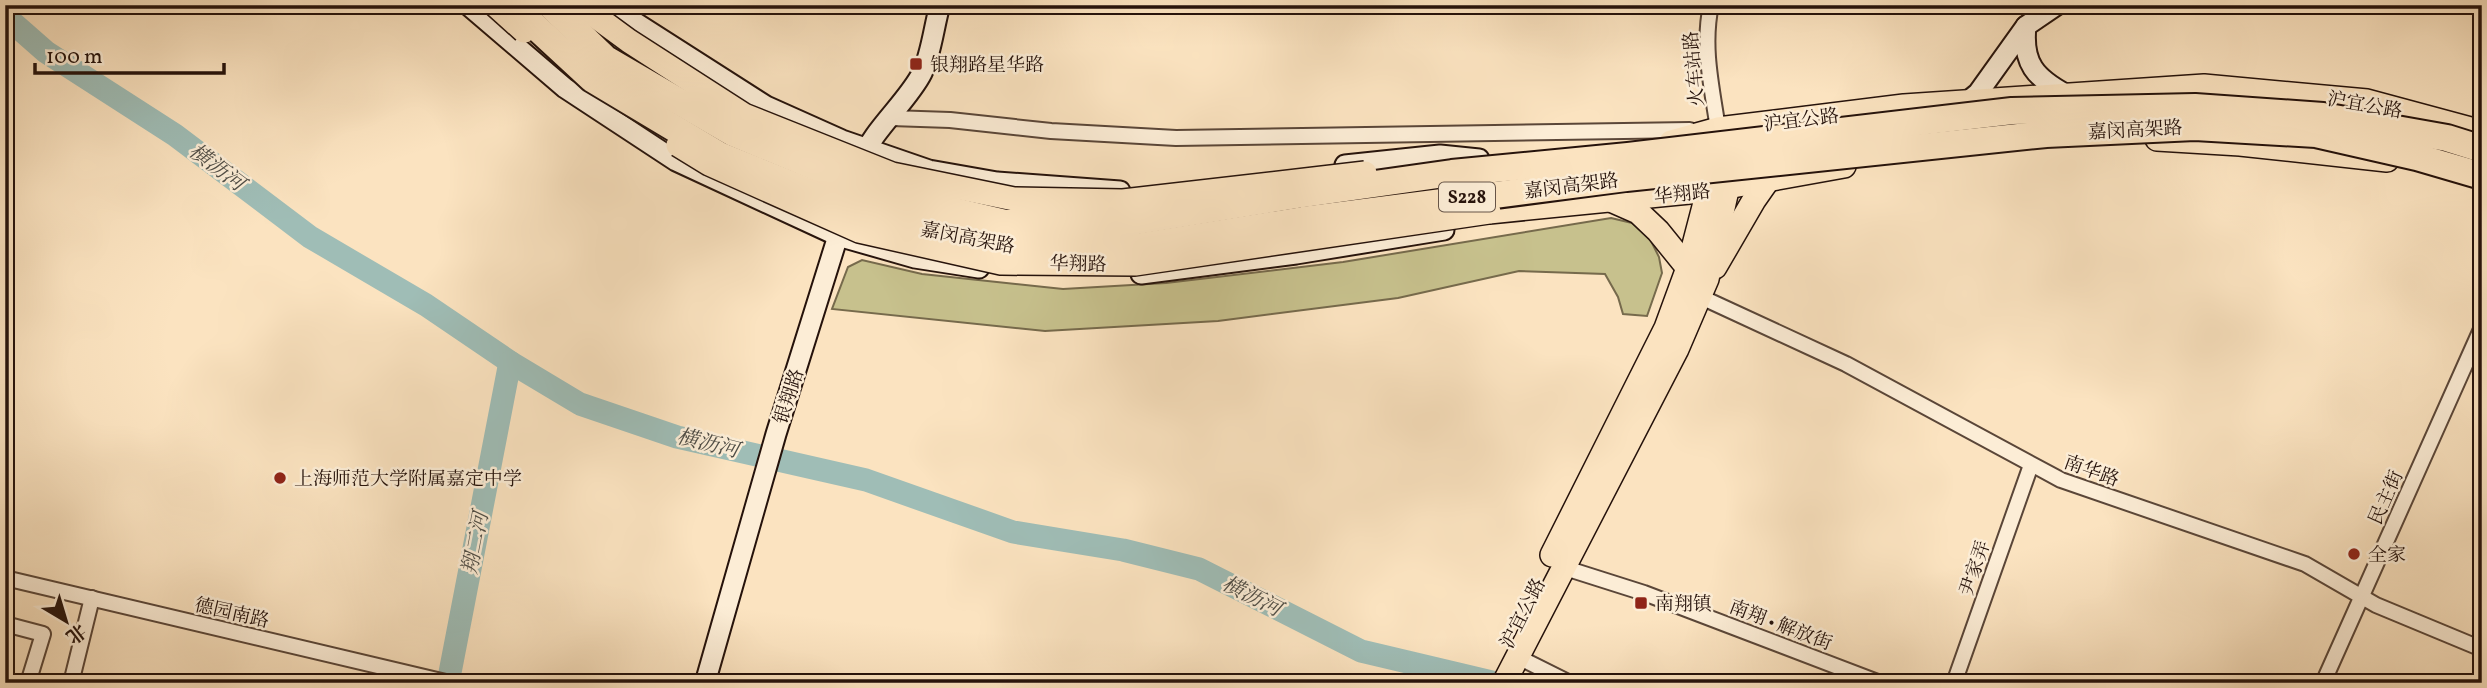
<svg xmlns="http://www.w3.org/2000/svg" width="2487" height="688" viewBox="0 0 2487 688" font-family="Vollkorn,'Noto Serif SC',serif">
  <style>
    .green { fill: #c7c18d; stroke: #766a4c; stroke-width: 2 }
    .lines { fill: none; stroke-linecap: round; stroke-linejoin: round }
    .river { stroke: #9fbdb6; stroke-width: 23 }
    .street-casing { stroke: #5a4638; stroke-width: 18 }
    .secondary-casing { stroke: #25120b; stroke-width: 23 }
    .primary-casing { stroke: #25120b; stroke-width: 26 }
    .street { stroke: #fcedd6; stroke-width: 14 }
    .secondary { stroke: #fcedd6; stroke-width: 19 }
    .primary { stroke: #fbe3c0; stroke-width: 23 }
    .primary-bridge-casing { stroke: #25120b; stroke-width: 26; stroke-linecap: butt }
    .highway-bridge-casing { stroke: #25120b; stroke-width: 30; stroke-linecap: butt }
    .primary-bridge { stroke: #fbe3c0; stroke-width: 23 }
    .highway-bridge { stroke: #fbe3c0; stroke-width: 26 }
    .poi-dot { fill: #8f2418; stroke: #fcedd6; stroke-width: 2.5 }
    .labels { text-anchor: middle; stroke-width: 5; stroke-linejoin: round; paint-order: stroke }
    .shield { fill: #fcedd6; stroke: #665448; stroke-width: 2 }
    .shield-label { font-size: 18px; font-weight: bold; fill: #25120b }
    .poi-label { font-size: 19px; fill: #25120b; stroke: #fcedd6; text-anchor: start }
    .street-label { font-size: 19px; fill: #25120b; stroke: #fcedd6 }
    .water-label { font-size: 21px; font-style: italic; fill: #504e47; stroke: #fcedd6 }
  </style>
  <rect width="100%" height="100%" fill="#fbe3c0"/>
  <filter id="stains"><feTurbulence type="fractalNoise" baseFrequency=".00286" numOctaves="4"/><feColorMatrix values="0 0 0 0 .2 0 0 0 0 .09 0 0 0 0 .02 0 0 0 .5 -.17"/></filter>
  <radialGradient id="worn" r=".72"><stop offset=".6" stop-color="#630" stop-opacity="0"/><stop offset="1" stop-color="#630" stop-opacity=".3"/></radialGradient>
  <path class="green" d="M1611 218 1632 223 1648 235 1659 257 1662 273 1647 316 1623 314 1618 297 1605 274 1519 271 1398 298 1218 321 1045 331 832 309 848 267 862 260 922 274 1063 289 1166 283 1343 262Z"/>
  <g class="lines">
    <g class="river">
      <path d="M5 16 46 52 175 135 310 237 426 305 510 362 580 404 677 437 866 480 1013 532 1123 550 1199 569 1361 651 1496 683"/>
      <path d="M448 683 510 362"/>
    </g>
    <defs>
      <g id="street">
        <path d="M891 118 950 120 1051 131 1176 138 1690 130"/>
        <path d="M1710 129H1718C1712 88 1702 47 1711 5"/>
        <path d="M1701 297 1846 364 2061 480 2305 564 2376 605 2482 649"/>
        <path d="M1559 566 1644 593 1880 683"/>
        <path d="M5 578 450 683"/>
        <path d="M5 624 43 634 28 683"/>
        <path d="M1518 657 1570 683"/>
        <path d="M71 683 92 598"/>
        <path d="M1954 683 2031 465"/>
        <path d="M2323 683 2482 327"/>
      </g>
      <g id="secondary">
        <path d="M468 5 565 88 676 161 838 236 915 258 979 268"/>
        <path d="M608 5 766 106 842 140 929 170 997 182 1120 191"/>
        <path d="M2026 26 2057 5"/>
        <path d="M1967 102 1978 93 2026 26C2022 63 2035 78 2067 95"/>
        <path d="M863 158C871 132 908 101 922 73 931 55 934 26 940 5"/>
        <path d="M1345 165 1440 155 1479 159"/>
        <path d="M1141 274 1296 254 1444 230"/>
        <path d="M705 683 776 434 842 223"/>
      </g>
      <g id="primary">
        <path d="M2157 139 2240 144 2387 160"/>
        <path d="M1671 142 1718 129 1904 106 2204 86 2367 101 2482 132"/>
        <path d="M1613 201 1638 212 1658 231 1688 268"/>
        <path d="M1489 212 1710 190 1844 166"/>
        <path d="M1715 267 1754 200 1768 180"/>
        <path d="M1552 555 1666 328 1688 268 1712 176"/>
        <path d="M1504 683 1677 349 1707 279 1730 177"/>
      </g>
    </defs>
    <use href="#street" class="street-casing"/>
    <use href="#secondary" class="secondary-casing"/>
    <use href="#primary" class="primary-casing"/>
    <use href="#street" class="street"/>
    <use href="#secondary" class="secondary"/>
    <use href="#primary" class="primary"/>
    <defs>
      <g id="primary-bridge">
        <path d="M495 5 524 31"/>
        <path d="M580 5 629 41 744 115 892 174 1014 199 1123 201 1365 173"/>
        <path d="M678 145 709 164 859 231 1001 263 1135 264 1489 212"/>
      </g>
      <g id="highway-bridge">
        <path d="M512 5 592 79 719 155 874 218 1004 247H1135L1303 220 1626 178 2046 134 2195 127 2316 134 2417 157 2482 176"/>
        <path d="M550 5 606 59 733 133 878 193 1005 223H1126L1297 195 1452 173 1628 156 2012 111 2195 107 2323 116 2447 138 2482 149"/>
      </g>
    </defs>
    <use href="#primary-bridge" class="primary-bridge-casing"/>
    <use href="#highway-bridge" class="highway-bridge-casing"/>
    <use href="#primary-bridge" class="primary-bridge"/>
    <use href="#highway-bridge" class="highway-bridge"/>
  </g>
  <g class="poi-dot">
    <rect x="909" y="57" width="14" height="14" rx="3.5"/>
    <circle cx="280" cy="478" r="7"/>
    <circle cx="2354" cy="554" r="7"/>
    <rect x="1634" y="596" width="14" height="14" rx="3.5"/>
  </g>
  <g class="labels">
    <rect class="shield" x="1439" y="182.5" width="56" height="29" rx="5"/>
    <g class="shield-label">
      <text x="1467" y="203">S228</text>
    </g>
    <g class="poi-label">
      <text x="930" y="71">银翔路星华路</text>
      <text x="294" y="485">上海师范大学附属嘉定中学</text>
      <text x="2368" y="561">全家</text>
      <text x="1655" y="610">南翔镇</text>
    </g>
    <g class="street-label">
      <text transform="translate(1693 69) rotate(-95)" y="7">火车站路</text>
      <text transform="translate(2365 104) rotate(10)" y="7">沪宜公路</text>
      <text transform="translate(1801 119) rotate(-7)" y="7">沪宜公路</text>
      <text transform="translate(2135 129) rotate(-3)" y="7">嘉闵高架路</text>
      <text transform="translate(1571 185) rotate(-7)" y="7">嘉闵高架路</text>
      <text transform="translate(1682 193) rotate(-6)" y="7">华翔路</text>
      <text transform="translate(968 237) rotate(11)" y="7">嘉闵高架路</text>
      <text transform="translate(1078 263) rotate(1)" y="7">华翔路</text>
      <text transform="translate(788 396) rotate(-72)" y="7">银翔路</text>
      <text transform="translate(2092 470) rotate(20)" y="7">南华路</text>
      <text transform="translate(2385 497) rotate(-66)" y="7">民主街</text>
      <text transform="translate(1974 568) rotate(-71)" y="7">尹家弄</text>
      <text transform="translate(232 612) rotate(13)" y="7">德园南路</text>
      <text transform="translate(1522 613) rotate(-63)" y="7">沪宜公路</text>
      <text transform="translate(1781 624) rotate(21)" y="7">南翔 • 解放街</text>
    </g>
    <g class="water-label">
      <text transform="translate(217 167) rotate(37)" y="7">横沥河</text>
      <text transform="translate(708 443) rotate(14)" y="7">横沥河</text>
      <text transform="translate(475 543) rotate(-79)" y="7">翔二河</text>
      <text transform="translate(1252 596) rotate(27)" y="7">横沥河</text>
    </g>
  </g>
  <rect width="2487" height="688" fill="none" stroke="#fbe3c0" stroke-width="28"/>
  <rect x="7" y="7" width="2473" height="674" fill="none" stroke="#25120b" stroke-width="3.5"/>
  <rect x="14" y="14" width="2459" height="660" fill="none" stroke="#25120b" stroke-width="2"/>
  <g transform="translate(66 621) rotate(142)" stroke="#fcedd6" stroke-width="5" paint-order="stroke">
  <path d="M0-5L12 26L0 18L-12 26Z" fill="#25120b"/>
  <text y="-10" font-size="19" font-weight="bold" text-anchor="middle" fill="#25120b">北</text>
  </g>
  <path d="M35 63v10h189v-10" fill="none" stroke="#25120b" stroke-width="3.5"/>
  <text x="46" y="63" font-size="21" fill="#25120b" stroke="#fcedd6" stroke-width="5" paint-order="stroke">100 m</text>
  <rect width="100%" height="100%" filter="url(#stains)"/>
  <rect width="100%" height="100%" fill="url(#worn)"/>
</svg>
